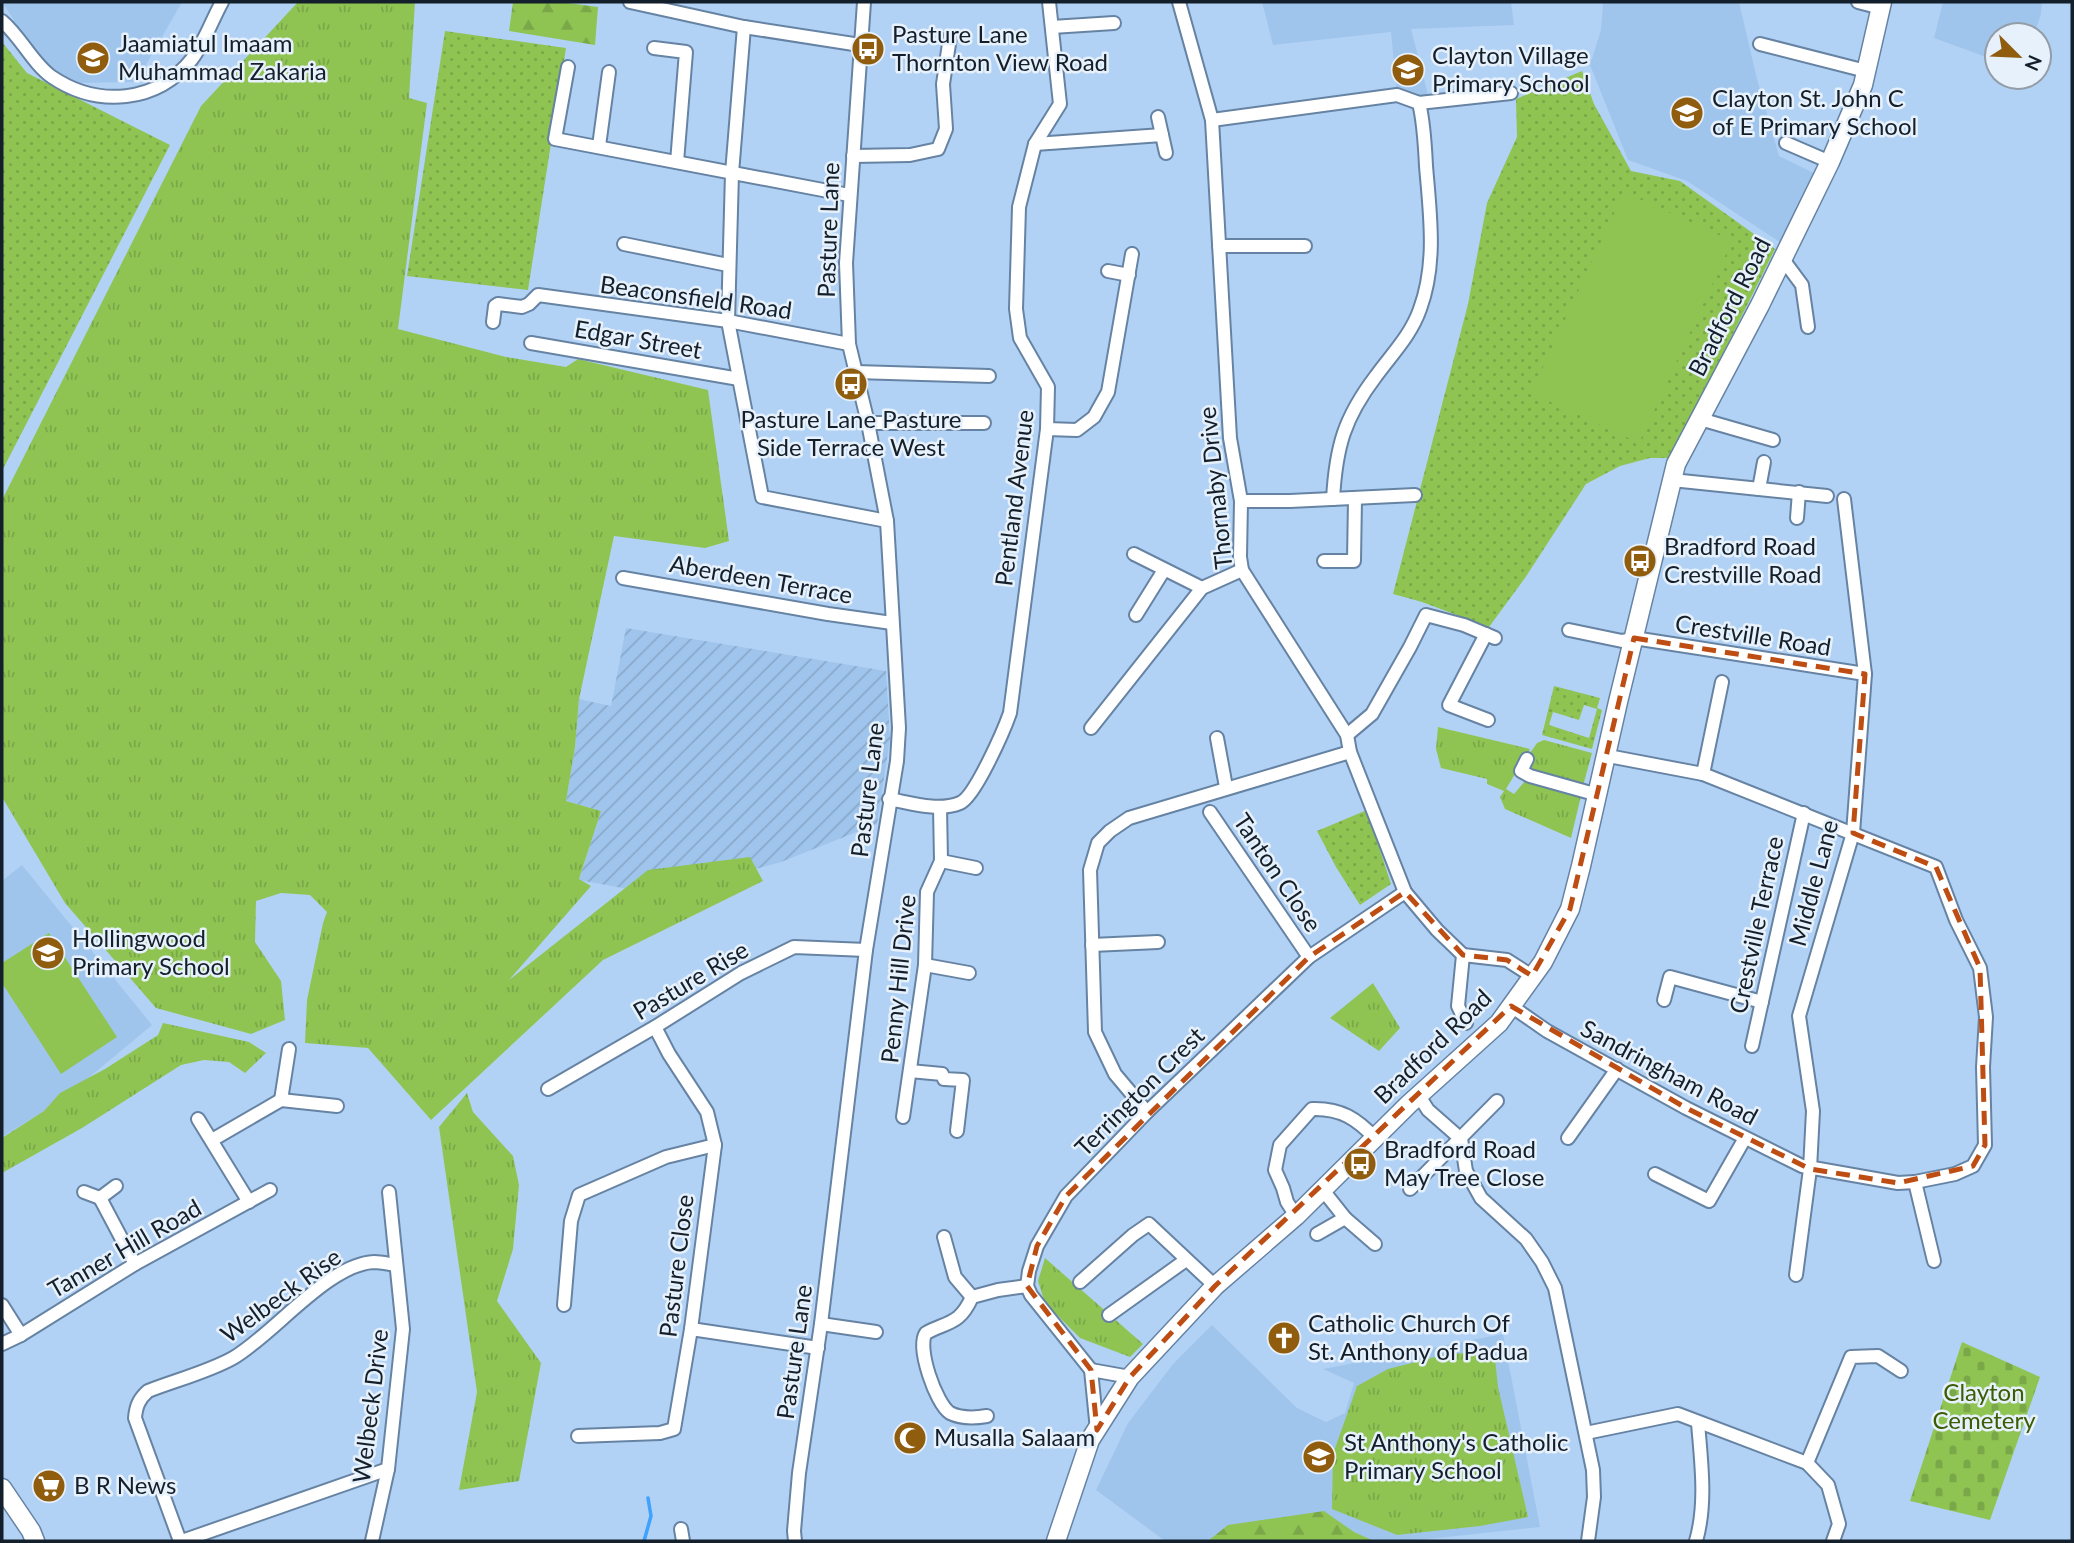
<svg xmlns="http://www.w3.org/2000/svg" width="2074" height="1543" viewBox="0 0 2074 1543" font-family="Lato,sans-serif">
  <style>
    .built { fill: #a0c5ec }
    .industrial { fill: url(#industrial-furrows) }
    .grass { fill: url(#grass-tufts) }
    .forest { fill: url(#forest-firs) }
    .cemetery { fill: url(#cemetery-stones) }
    .park { fill: url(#park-dots); fill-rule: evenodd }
    .pitch { fill: #8fc453 }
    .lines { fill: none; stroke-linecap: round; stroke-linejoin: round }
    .stream { stroke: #40a2fe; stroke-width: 3.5 }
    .street-casing { stroke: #6683a3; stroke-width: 16 }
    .secondary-casing { stroke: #6683a3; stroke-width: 21 }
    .street { stroke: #fff; stroke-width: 12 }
    .secondary { stroke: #fff; stroke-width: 18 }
    .marked { fill: none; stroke: #bd4d12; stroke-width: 5; stroke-dasharray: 14 9; stroke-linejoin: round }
    .labels { text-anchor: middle; stroke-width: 5; stroke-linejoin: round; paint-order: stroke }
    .poi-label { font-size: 24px; fill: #131f2b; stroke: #e7f1fb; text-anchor: start }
    .street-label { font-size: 24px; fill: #131f2b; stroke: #e7f1fb }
    .park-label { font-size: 24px; fill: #3b5d03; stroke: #e7f1fb }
  </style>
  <defs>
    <pattern id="industrial-furrows" width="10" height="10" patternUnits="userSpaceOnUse" patternTransform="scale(1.75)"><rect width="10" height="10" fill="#a0c5ec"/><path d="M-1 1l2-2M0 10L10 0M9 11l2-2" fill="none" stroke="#89a9cb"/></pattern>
    <pattern id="grass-tufts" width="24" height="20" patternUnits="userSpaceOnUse" patternTransform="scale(1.75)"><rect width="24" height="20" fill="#8fc453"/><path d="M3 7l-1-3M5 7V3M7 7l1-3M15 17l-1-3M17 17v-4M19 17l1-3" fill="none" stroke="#7aa848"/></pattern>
    <pattern id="forest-firs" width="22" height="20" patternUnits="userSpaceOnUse" patternTransform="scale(1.75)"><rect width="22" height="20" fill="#8fc453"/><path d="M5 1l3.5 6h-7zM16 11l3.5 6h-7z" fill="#7aa848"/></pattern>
    <pattern id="cemetery-stones" width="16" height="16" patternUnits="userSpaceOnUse" patternTransform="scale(1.75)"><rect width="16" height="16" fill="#8fc453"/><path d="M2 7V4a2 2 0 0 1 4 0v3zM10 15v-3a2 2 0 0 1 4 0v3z" fill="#7aa848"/></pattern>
    <pattern id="park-dots" width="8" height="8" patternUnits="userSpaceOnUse" patternTransform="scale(1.75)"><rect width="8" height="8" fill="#8fc453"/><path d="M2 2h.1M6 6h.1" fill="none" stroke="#7aa848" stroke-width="1.8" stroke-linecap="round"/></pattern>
  </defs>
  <rect width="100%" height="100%" fill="#b2d2f5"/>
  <g class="built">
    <path d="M2 2H182L136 82 74 83 3 35 14 20Z"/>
    <path d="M1262 2H1511L1514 25 1411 29 1430 102 1397 95 1391 32 1273 45Z"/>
    <path d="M1603 2H1739L1757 79 1779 156 1814 173 1781 243 1687 181 1628 160 1590 65 1601 30Z"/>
    <path d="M1943 2H2042L2041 14 2034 35H1997V61L1934 38Z"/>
    <path d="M22 865 152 1025 62 1100 2 1137V881Z"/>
    <path d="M1212 1325 1297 1408 1326 1422 1345 1413 1354 1383 1323 1369 1503 1334 1540 1527 1410 1541H1165L1096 1490 1128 1423 1173 1364Z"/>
  </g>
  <path class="industrial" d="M626 628 886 671 890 739 877 824 781 862 660 895 579 880 601 811 566 801 575 747 579 699 611 706Z"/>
  <g class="grass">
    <path d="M298 2H415L409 98 427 103 398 329 506 357 566 367 578 359 708 390 729 541 705 548 614 536 579 699 575 747 566 801 601 811 579 879 591 886 509 980 648 870 750 857 763 881 603 960 431 1120 368 1048 305 1043 307 1000 323 923 327 912 310 895 281 893 256 901 255 942 281 981 285 1020 251 1034 156 1008 65 903 2 797V500L201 106Z"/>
    <path d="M1438 727 1530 749 1506 789 1514 794 1525 781 1581 796 1571 838 1505 809 1500 797 1504 791 1487 784V779L1441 768 1436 749Z"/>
    <path d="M1544 740 1592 753 1583 786 1533 771 1528 756 1537 743Z"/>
    <path d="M1373 983 1400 1028 1379 1051 1330 1018Z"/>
    <path d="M163 1023 249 1042 266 1053 245 1073 229 1062 204 1060 181 1065 82 1128 2 1173V1138L44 1111 60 1093 105 1069 158 1035Z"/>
    <path d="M467 1093 473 1112 513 1156 519 1185 513 1249 497 1301 541 1363 519 1481 459 1490 477 1392 439 1127Z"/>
    <path d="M1045 1258 1143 1344 1130 1357 1080 1338 1045 1303 1038 1281Z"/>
    <path d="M1494 1349 1498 1387 1528 1517 1480 1526 1397 1535 1332 1509 1333 1454 1357 1386 1388 1369 1439 1356Z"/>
  </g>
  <g class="forest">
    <path d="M513 2H560L598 7 595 45 509 31Z"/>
    <path d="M1324 1511 1354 1532 1374 1541H1208L1228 1525Z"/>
  </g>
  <path class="cemetery" d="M1962 1342 2040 1377 1990 1520 1910 1501Z"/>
  <g class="park">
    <path d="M445 31 566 48 528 290 407 276Z"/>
    <path d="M2 42 27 73 170 145 2 471Z"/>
    <path d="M1582 71 1594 104 1631 171 1680 181 1775 249 1671 458H1650L1620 466 1586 484 1525 578 1489 627 1422 602 1393 594 1468 304 1487 203 1517 137 1516 99Z"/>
    <path d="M1554 686 1600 698 1597 708 1602 710 1592 749 1542 735ZM1584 705 1597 709 1589 738 1549 725 1553 712 1579 720Z"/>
    <path d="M1367 810 1391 884 1360 905 1336 867 1317 831Z"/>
  </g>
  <g class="pitch">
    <path d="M1624 192 1732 241 1639 443 1531 393Z"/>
    <path d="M49 933 117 1037 61 1074 2 983V963Z"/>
  </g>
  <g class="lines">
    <path class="stream" d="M644 1541 651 1516 648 1498"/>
    <defs>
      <g id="street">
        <path d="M630 2 744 27 860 45"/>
        <path d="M1179 2 1212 120 1230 438 1241 501 1240 557 1242 570 1347 735 1350 752 1405 892 1437 930 1463 955 1458 1006 1466 1023"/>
        <path d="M1858 2 1881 8"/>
        <path d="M2 21C21 37 33 64 52 77 98 108 157 103 192 59 204 43 212 20 222 2"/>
        <path d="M744 27 732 173 728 321 762 497 887 521"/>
        <path d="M1052 27 1114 23"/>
        <path d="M1760 44 1866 71"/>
        <path d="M654 48 686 52 677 162"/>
        <path d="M568 67 555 139 849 195"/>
        <path d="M1158 117 1166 153"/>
        <path d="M1212 120 1397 95 1419 103 1511 93"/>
        <path d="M1786 143 1830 162"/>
        <path d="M1035 144 1162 135"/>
        <path d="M599 146 609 72"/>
        <path d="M853 156 910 155 938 149 946 129 943 84 950 37"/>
        <path d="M624 244 728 265"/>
        <path d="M1219 246H1305"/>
        <path d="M1782 258 1802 285 1808 327"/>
        <path d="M1108 271 1129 275"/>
        <path d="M493 322 495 306 498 304 522 307 529 304 538 295 728 321 849 344"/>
        <path d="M531 343 739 379"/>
        <path d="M856 372 989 376"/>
        <path d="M1700 419 1773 440"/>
        <path d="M868 423H984"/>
        <path d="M1047 429 1077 430 1094 417 1108 392 1132 254"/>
        <path d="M1672 480 1827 496"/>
        <path d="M1759 489 1764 462"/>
        <path d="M1333 499C1336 447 1344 418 1376 376 1392 354 1411 335 1420 309 1437 263 1430 214 1426 166 1425 145 1424 123 1419 103"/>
        <path d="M1241 501H1290L1415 495"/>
        <path d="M1797 518 1799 492"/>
        <path d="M1134 554 1202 588"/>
        <path d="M1324 561H1354L1355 499"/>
        <path d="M623 578 828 614 892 623"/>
        <path d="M1136 615 1164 570"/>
        <path d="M1569 630 1622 641 1634 639"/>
        <path d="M1486 634 1449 705 1488 720"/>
        <path d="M1634 638 1865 674"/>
        <path d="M1091 728 1202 588 1242 570"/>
        <path d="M1347 735 1372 714 1410 647 1426 615 1464 625 1495 638"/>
        <path d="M1217 738 1226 787"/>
        <path d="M1527 759 1521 771 1530 776 1598 795"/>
        <path d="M1703 774 1722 682"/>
        <path d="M889 799C911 803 938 812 960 803 975 797 1004 730 1010 713L1047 429 1048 387 1020 338 1016 309 1019 207 1035 144 1060 104 1049 2"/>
        <path d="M1210 812 1309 957"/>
        <path d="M941 861 976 868"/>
        <path d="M1092 945 1158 942"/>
        <path d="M1463 955 1507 960 1532 976"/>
        <path d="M925 965 969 973"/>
        <path d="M1664 1000 1670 977 1762 1002"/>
        <path d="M1511 1006 1547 1031 1686 1108 1802 1166 1898 1183 1915 1182 1955 1174 1973 1166 1985 1145 1983 1067 1986 1017 1980 968 1956 920 1936 867 1703 774 1608 756"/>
        <path d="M1752 1046 1804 813"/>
        <path d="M910 1071 942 1074 944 1079 963 1080 957 1131"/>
        <path d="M548 1089 655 1027 741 973 794 947 866 950"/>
        <path d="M1419 1096 1428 1110 1461 1139 1466 1171 1481 1198 1526 1239 1542 1262 1555 1288 1593 1470 1594 1497 1588 1541"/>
        <path d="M281 1100 289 1049"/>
        <path d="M1147 1112 1115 1074 1095 1032 1090 870 1098 843 1110 831 1129 818 1350 752"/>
        <path d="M903 1117 925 965 927 892 941 861 940 807"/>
        <path d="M198 1119 249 1202"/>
        <path d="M1568 1138 1617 1069"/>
        <path d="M212 1140 281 1100 337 1106"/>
        <path d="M1655 1174 1709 1201 1745 1138"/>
        <path d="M1915 1182 1934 1261"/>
        <path d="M1322 1189 1345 1218 1375 1244"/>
        <path d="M1410 1189 1497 1101"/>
        <path d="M84 1192 100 1198 116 1186"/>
        <path d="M100 1198 135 1264"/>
        <path d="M1296 1216 1287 1202 1283 1188 1275 1170 1280 1145 1312 1109C1341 1108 1357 1119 1376 1139"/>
        <path d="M1317 1234 1345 1218"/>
        <path d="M944 1237 955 1277 972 1297 998 1290 1027 1286"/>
        <path d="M1796 1275 1810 1169 1813 1111 1799 1016 1853 833 1865 674 1844 499"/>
        <path d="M1080 1282 1133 1235 1149 1224 1215 1286"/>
        <path d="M972 1297C960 1324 949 1321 926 1333 916 1347 936 1404 950 1413 962 1419 975 1418 987 1416"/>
        <path d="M2 1305 21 1335"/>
        <path d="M564 1305 571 1221 579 1195 666 1157 715 1145"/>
        <path d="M1109 1315 1186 1260"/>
        <path d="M821 1324 876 1332"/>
        <path d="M691 1329 818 1348"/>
        <path d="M2 1344 21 1335 135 1264 270 1190"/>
        <path d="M1091 1370 1031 1295 1027 1286 1029 1271 1037 1246 1066 1196 1147 1112 1309 957 1405 892"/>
        <path d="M1097 1430 1091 1370 1130 1377"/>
        <path d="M1586 1433 1678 1414 1807 1463 1828 1485 1839 1524 1833 1541"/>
        <path d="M578 1436 660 1433 674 1429 691 1329 715 1145 707 1112 669 1054 655 1027"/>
        <path d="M1807 1463 1851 1357 1878 1356 1901 1371"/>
        <path d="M681 1529 683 1541"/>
        <path d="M180 1541 135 1418C136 1406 139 1399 148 1391 176 1380 208 1372 233 1358 273 1335 328 1264 374 1262 381 1262 389 1264 396 1265"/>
        <path d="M182 1541 388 1469"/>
        <path d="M372 1541 388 1469 403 1329 389 1192"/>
        <path d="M795 1541 794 1531 799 1473 821 1324 866 950 897 761 899 728 887 521 868 423 849 344 846 263 864 2"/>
        <path d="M1696 1541C1707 1503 1701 1461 1698 1423"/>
      </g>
      <g id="secondary">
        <path d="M2 1488 31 1531 35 1541"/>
        <path d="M1056 1541 1090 1440 1130 1377 1215 1286 1296 1216 1409 1104 1499 1023 1543 962 1570 909 1581 866 1618 702 1676 464 1760 305 1830 162 1863 85 1882 2"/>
      </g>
    </defs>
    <use href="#street" class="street-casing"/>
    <use href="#secondary" class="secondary-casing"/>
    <use href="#street" class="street"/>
    <use href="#secondary" class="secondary"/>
  </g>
  <path class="marked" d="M1634 638 1865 674 1853 833 1936 867 1980 968 1985 1145 1973 1166 1898 1183 1810 1169 1686 1108 1511 1006 1215 1286 1130 1377 1097 1430 1091 1370 1027 1286 1037 1246 1066 1196 1309 957 1405 892 1463 955 1507 960 1532 976 1570 909Z"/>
  <defs>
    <symbol id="bus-disc" viewBox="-11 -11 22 22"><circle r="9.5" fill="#905c0d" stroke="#e7f1fb"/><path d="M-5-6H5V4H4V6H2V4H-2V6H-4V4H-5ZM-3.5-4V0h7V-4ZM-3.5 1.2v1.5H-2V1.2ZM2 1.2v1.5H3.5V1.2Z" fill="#fff"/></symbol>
    <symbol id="school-disc" viewBox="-11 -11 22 22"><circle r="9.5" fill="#905c0d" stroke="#e7f1fb"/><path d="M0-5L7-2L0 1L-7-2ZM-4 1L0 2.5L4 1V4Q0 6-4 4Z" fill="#fff"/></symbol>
    <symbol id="church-disc" viewBox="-11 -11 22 22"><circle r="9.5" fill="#905c0d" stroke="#e7f1fb"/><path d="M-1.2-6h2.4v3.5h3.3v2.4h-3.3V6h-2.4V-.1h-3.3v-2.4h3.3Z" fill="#fff"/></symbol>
    <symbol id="mosque-disc" viewBox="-11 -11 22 22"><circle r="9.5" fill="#905c0d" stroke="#e7f1fb"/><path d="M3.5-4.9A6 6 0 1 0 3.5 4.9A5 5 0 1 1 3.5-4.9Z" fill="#fff"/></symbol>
    <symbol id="supermarket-disc" viewBox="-11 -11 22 22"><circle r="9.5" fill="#905c0d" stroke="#e7f1fb"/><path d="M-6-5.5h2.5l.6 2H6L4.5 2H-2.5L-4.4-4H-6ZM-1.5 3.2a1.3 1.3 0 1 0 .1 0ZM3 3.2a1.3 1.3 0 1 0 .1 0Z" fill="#fff"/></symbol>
  </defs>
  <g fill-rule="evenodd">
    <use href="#bus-disc" x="849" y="30" width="38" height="38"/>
    <use href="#school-disc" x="74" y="39" width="38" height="38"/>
    <use href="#school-disc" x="1389" y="51" width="38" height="38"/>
    <use href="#school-disc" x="1668" y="94" width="38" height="38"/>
    <use href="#bus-disc" x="832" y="365" width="38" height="38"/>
    <use href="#bus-disc" x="1621" y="542" width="38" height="38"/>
    <use href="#school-disc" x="29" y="934" width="38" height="38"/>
    <use href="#bus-disc" x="1341" y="1145" width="38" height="38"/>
    <use href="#church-disc" x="1265" y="1319" width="38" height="38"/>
    <use href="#mosque-disc" x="891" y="1419" width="38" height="38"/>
    <use href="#school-disc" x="1300" y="1438" width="38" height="38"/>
    <use href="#supermarket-disc" x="30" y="1467" width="38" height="38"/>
  </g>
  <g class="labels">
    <g class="poi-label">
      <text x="892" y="43">Pasture Lane<tspan x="892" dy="28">Thornton View Road</tspan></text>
      <text x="118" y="52">Jaamiatul Imaam<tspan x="118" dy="28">Muhammad Zakaria</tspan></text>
      <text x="1432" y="64">Clayton Village<tspan x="1432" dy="28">Primary School</tspan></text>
      <text x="1712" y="107">Clayton St. John C<tspan x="1712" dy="28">of E Primary School</tspan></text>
      <text x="851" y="428" text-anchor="middle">Pasture Lane Pasture<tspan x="851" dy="28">Side Terrace West</tspan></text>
      <text x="1664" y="555">Bradford Road<tspan x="1664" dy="28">Crestville Road</tspan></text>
      <text x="72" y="947">Hollingwood<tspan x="72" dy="28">Primary School</tspan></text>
      <text x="1384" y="1158">Bradford Road<tspan x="1384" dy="28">May Tree Close</tspan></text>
      <text x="1308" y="1332">Catholic Church Of<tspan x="1308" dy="28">St. Anthony of Padua</tspan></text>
      <text x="934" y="1446">Musalla Salaam</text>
      <text x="1344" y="1451">St Anthony's Catholic<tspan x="1344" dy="28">Primary School</tspan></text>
      <text x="74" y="1494">B R News</text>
    </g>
    <g class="street-label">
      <text transform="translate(829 230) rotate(-88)" y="8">Pasture Lane</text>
      <text transform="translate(696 298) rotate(8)" y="8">Beaconsfield Road</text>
      <text transform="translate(1730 307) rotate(-63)" y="8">Bradford Road</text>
      <text transform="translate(638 340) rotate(10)" y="8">Edgar Street</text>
      <text transform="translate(1216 488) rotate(-96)" y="8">Thornaby Drive</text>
      <text transform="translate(1015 498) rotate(-83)" y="8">Pentland Avenue</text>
      <text transform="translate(761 580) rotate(10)" y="8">Aberdeen Terrace</text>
      <text transform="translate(1753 636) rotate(9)" y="8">Crestville Road</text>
      <text transform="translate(868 790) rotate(-83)" y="8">Pasture Lane</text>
      <text transform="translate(1277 873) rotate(56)" y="8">Tanton Close</text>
      <text transform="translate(1814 883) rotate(-75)" y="8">Middle Lane</text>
      <text transform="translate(1757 925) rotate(-78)" y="8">Crestville Terrace</text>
      <text transform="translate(899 979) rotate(-84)" y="8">Penny Hill Drive</text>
      <text transform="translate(691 981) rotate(-31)" y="8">Pasture Rise</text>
      <text transform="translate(1433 1047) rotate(-44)" y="8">Bradford Road</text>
      <text transform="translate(1669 1073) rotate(28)" y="8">Sandringham Road</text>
      <text transform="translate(1140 1092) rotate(-45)" y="8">Terrington Crest</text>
      <text transform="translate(125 1249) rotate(-30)" y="8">Tanner Hill Road</text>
      <text transform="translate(677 1266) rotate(-83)" y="8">Pasture Close</text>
      <text transform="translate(281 1296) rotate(-36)" y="8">Welbeck Rise</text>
      <text transform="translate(795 1352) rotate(-82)" y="8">Pasture Lane</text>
      <text transform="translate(371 1406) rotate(-83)" y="8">Welbeck Drive</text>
    </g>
    <g class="park-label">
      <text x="1984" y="1401">Clayton<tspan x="1984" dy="28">Cemetery</tspan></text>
    </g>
  </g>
  <rect width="2074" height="1543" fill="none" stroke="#131f2b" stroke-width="7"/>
  <g transform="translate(2018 56) rotate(114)"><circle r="33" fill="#e7f1fb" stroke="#929da8" stroke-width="2"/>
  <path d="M0-5L12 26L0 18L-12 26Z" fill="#905c0d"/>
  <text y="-10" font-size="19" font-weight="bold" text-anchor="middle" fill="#131f2b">N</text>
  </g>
</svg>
